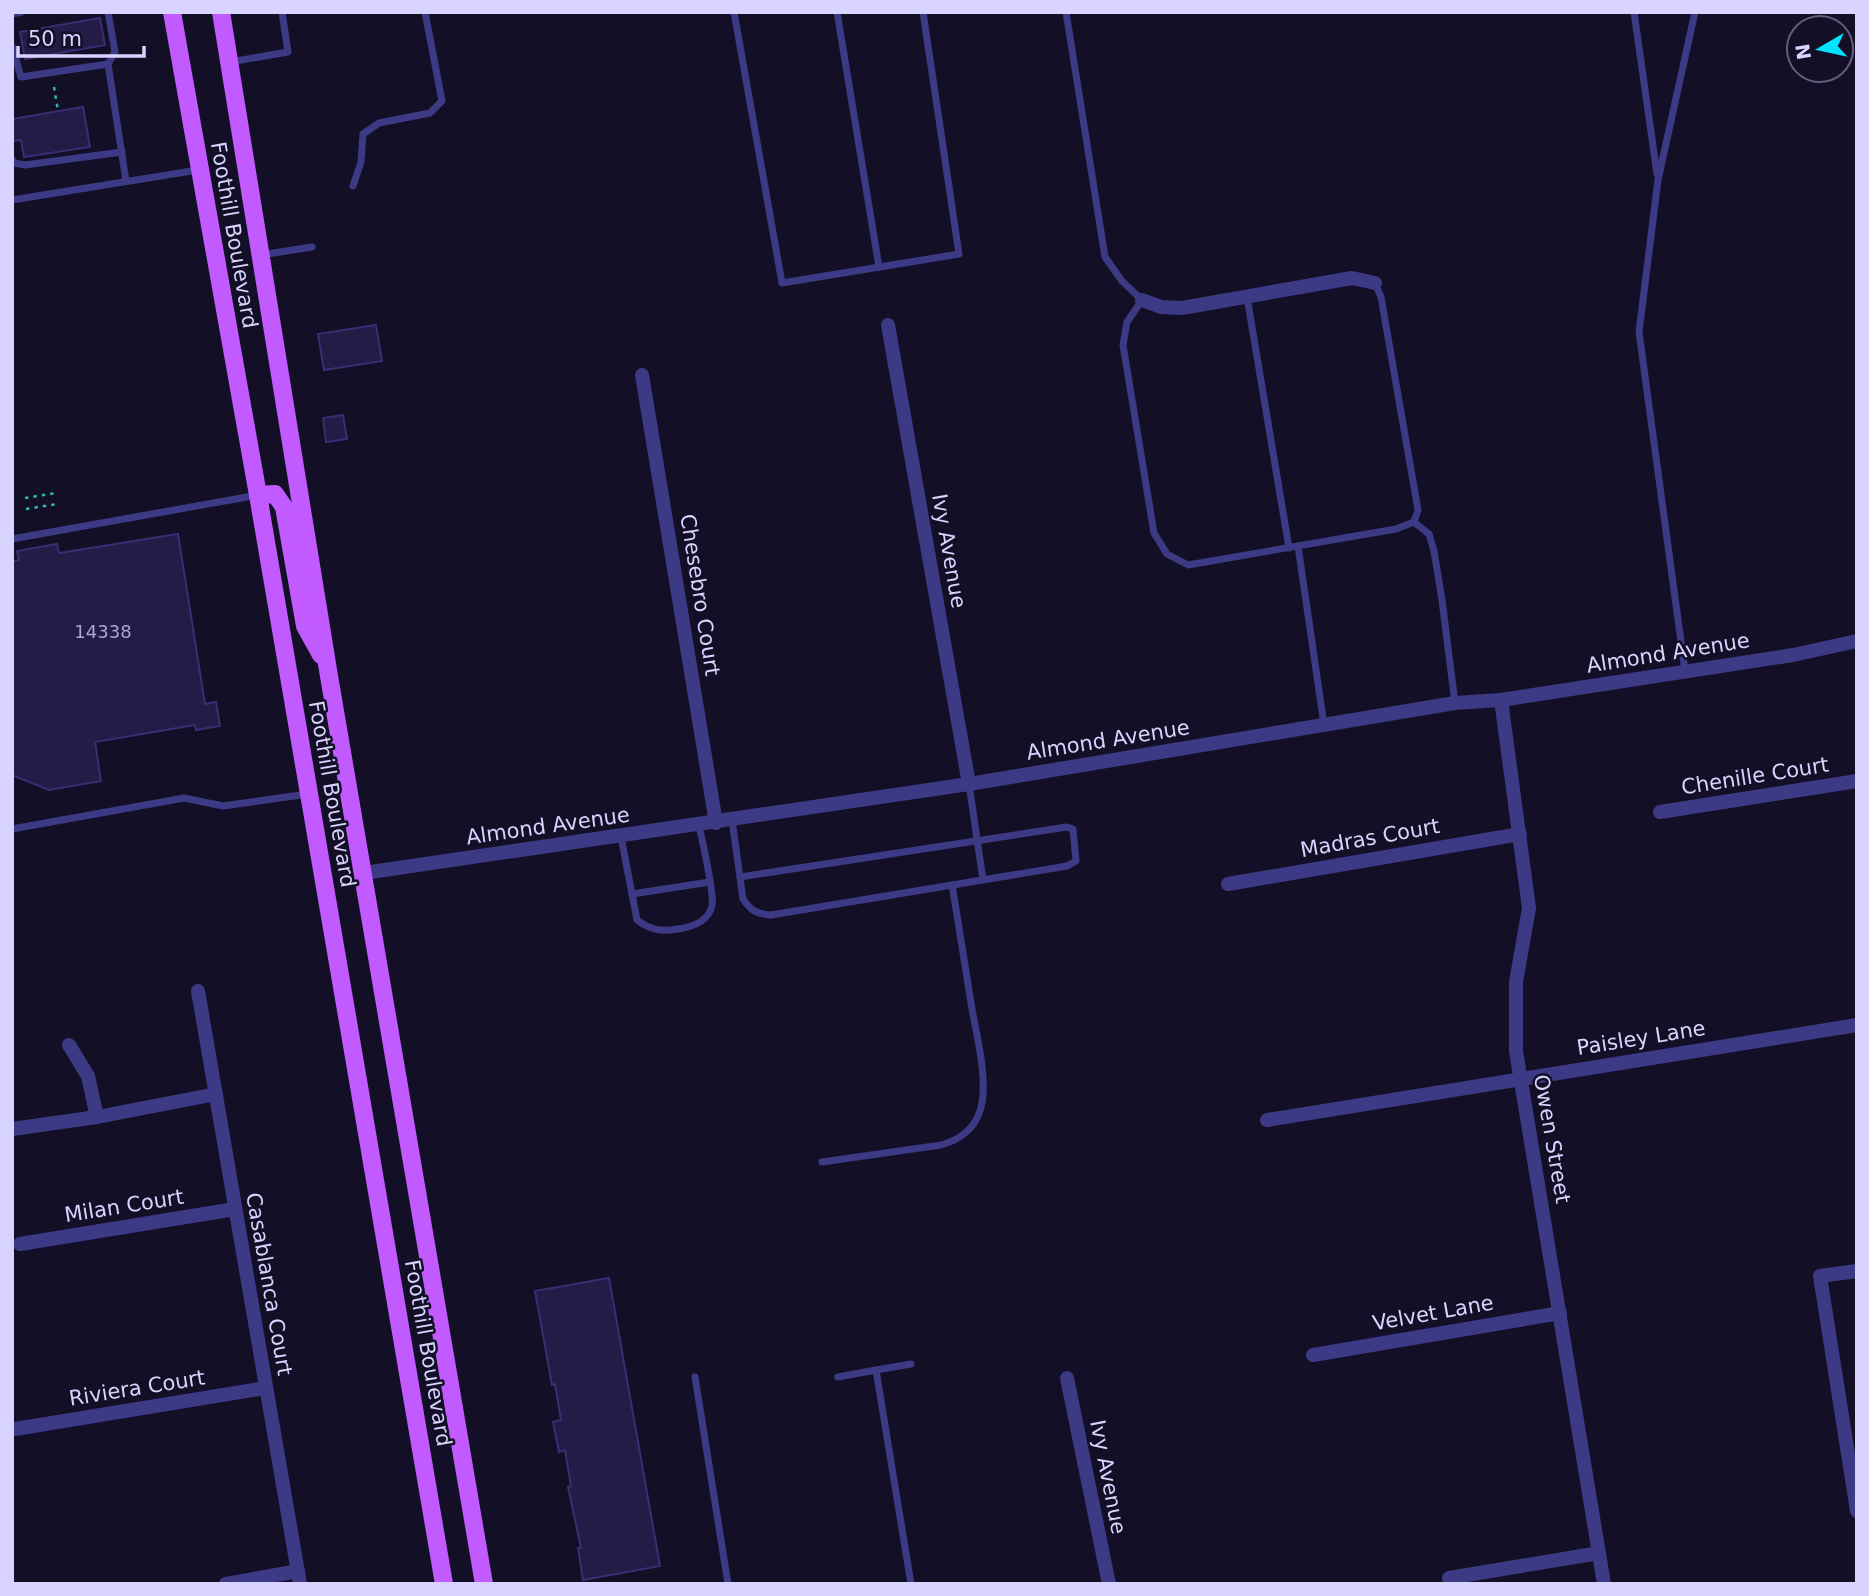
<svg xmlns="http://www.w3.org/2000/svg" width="1869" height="1596" viewBox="0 0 1869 1596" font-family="'DejaVu Sans',sans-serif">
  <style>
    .building { fill: #241b47; stroke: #3b2d73; stroke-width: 2 }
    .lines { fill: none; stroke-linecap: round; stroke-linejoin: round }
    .path { stroke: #2fb8b0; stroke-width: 2.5; stroke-dasharray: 3.5 5; stroke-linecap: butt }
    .service { stroke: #3d3a85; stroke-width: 7 }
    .minor { stroke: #3d3a85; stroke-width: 14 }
    .primary { stroke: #c25bff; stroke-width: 18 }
    .labels { text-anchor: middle; stroke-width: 5; stroke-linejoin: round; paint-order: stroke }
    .number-label { font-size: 18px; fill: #aca6d1 }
    .street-label { font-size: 21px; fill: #d9d4ff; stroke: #130f26 }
  </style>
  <rect width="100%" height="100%" fill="#130f26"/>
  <g class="building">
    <path d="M100 18 105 45 25 59 20 32Z"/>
    <path d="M83 107 90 147 24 157 21 140 12 141V119Z"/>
    <path d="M376 325 382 361 324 370 318 334Z"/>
    <path d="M343 415 347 439 326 442 323 418Z"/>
    <path d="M178 534 205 704 216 702 220 726 196 730 195 725 95 742 101 781 49 790 12 775V561L19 560 17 551 57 544 59 553Z"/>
    <path d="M609 1278 660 1566 583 1580 578 1548H581L568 1487 571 1486 565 1450 559 1452 553 1422 561 1420 555 1384 552 1385 535 1291Z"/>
  </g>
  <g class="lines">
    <g class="path">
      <path d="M54 87 58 111"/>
      <path d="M25 498 56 493"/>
      <path d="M26 509 57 504"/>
    </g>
    <g class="service">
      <path d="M108 12 115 52 108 64"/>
      <path d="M734 12 782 283 959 254 923 12"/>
      <path d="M837 12 879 267"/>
      <path d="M1066 12 1105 257 1122 281 1142 300 1127 322 1123 345 1154 533 1167 554 1188 565 1396 529 1414 522"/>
      <path d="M1634 12 1657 174"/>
      <path d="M12 14 22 12"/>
      <path d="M12 46 21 77 108 64 126 181"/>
      <path d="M230 62 288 52 282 12"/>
      <path d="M12 159 14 163 25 165 122 152"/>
      <path d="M353 186 361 162 363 134 379 123 430 113 442 101 425 12"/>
      <path d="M12 200 198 170"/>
      <path d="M261 255 312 247"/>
      <path d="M1375 283 1381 297 1418 510 1414 522"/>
      <path d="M1247 297 1289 548"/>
      <path d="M1414 522 1429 534 1434 551 1442 600 1455 703"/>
      <path d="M12 539 258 495"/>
      <path d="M1298 546 1324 725"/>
      <path d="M1685 671 1639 332 1658 180 1695 12"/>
      <path d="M969 784 983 880"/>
      <path d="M732 820 743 899C751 911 757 914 771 915L1067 866 1076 861 1073 829 1067 827 740 877"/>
      <path d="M12 829 184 798 223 806 308 794"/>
      <path d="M621 837 637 920C650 930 662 932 678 929 692 927 708 922 712 906 715 895 702 840 699 825"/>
      <path d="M632 894 710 882"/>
      <path d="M822 1162 941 1145C959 1140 974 1129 980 1111 989 1083 977 1037 972 1009 965 967 959 926 952 885"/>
      <path d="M911 1364 876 1370 911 1584"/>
      <path d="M695 1377 728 1584"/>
      <path d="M838 1377 876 1370"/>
    </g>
    <g class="minor">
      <path d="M1142 300 1161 307 1182 308 1352 278 1375 283"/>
      <path d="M888 325 969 784"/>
      <path d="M642 375 716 823"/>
      <path d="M1501 700 1529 908 1516 982V1051L1604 1584"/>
      <path d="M1660 812 1857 781"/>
      <path d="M364 873 969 784 1455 703 1501 700 1793 655 1857 641"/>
      <path d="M1228 884 1520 834"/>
      <path d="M198 991 300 1584"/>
      <path d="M69 1045 88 1076 97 1117"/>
      <path d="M1267 1120 1857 1025"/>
      <path d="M12 1129 97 1117 216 1094"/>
      <path d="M20 1244 235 1209"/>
      <path d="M1857 1271 1820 1276 1857 1511"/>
      <path d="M1313 1355 1560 1313"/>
      <path d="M1067 1378 1109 1584"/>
      <path d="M15 1429 265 1388"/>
      <path d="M1449 1578 1599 1553"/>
      <path d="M226 1584 298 1571"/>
    </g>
    <g class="primary">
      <path d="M172 12 258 495 444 1584"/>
      <path d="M221 12 329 676 484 1584"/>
      <path d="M258 495 275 494 284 507 305 626 321 655"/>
    </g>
  </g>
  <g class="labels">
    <g class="number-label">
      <text x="103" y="638">14338</text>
    </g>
    <g class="street-label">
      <text transform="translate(234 235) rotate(80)" y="7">Foothill Boulevard</text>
      <text transform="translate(949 551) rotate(80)" y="7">Ivy Avenue</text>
      <text transform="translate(700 595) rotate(81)" y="7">Chesebro Court</text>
      <text transform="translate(1668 653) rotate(-9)" y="7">Almond Avenue</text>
      <text transform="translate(1108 740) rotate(-9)" y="7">Almond Avenue</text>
      <text transform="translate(1755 776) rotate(-9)" y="7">Chenille Court</text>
      <text transform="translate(332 794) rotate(80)" y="7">Foothill Boulevard</text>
      <text transform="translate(548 826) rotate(-8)" y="7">Almond Avenue</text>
      <text transform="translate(1370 838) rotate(-10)" y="7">Madras Court</text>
      <text transform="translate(1641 1038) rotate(-9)" y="7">Paisley Lane</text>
      <text transform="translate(1552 1139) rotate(80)" y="7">Owen Street</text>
      <text transform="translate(124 1206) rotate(-9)" y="7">Milan Court</text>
      <text transform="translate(269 1284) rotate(80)" y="7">Casablanca Court</text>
      <text transform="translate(1433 1313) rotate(-10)" y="7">Velvet Lane</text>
      <text transform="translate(428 1353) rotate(80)" y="7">Foothill Boulevard</text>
      <text transform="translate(137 1388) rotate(-9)" y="7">Riviera Court</text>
      <text transform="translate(1108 1477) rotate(79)" y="7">Ivy Avenue</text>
    </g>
  </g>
  <rect width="1869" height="1596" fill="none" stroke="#d9d4ff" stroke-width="28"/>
  <g transform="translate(1820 49) rotate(261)"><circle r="33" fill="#130f26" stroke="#625e7d" stroke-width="2"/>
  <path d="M0-5L12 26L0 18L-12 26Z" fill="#00e5ff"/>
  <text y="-10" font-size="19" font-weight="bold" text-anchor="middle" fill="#d9d4ff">N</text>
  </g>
  <path d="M18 46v10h126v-10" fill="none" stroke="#d9d4ff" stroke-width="3.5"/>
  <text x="28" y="46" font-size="21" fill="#d9d4ff" stroke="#130f26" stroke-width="5" paint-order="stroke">50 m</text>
</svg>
